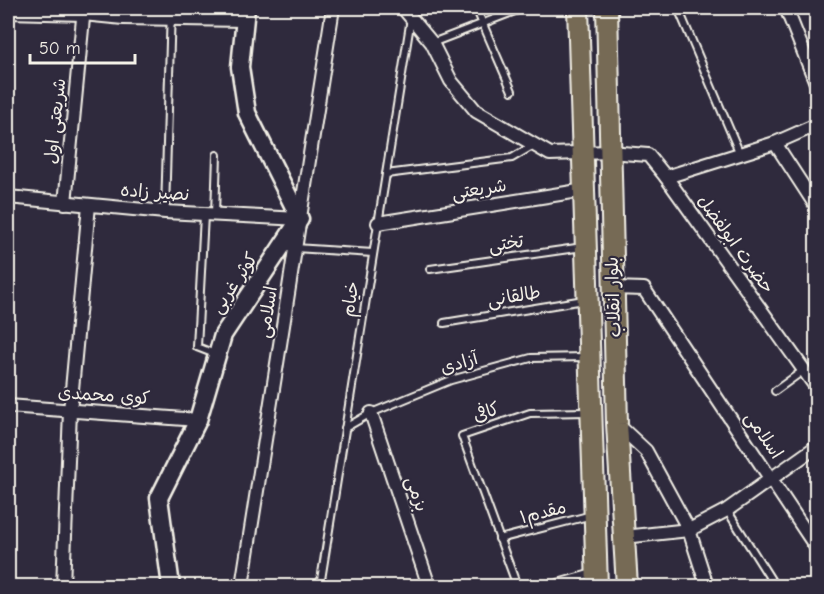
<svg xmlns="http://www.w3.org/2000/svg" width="824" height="594" viewBox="0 0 824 594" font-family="'Comic Neue','Playpen Sans Arabic',sans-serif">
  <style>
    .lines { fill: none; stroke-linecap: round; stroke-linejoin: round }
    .lane-casing { stroke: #f4f1e8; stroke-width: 10 }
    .street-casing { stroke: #f4f1e8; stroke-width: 16 }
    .secondary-casing { stroke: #f4f1e8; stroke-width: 21 }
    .primary-casing { stroke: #f4f1e8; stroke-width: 24 }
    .lane { stroke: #2f2a3d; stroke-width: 6 }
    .street { stroke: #2f2a3d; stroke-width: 12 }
    .secondary { stroke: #2f2a3d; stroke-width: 16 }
    .primary { stroke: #766a55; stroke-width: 20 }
    .labels { text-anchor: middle; stroke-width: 4.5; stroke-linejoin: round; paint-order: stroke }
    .street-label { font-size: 18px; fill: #f4f1e8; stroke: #2f2a3d }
  </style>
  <rect width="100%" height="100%" fill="#2f2a3d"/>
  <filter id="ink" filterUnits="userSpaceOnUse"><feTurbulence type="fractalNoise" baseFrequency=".0167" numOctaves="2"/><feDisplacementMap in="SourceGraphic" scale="12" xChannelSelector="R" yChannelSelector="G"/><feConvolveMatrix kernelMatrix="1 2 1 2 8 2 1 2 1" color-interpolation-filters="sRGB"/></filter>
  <g filter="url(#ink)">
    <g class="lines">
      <defs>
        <g id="lane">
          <path d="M476 8 512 91"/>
          <path d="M678 8 740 154"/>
          <path d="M432 43 523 8"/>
          <path d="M386 174 512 158 534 145"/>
          <path d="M165 211 171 8"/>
          <path d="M215 214 217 155"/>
          <path d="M204 215 197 347 215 354"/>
          <path d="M295 248 373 253"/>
          <path d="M430 269 583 247"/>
          <path d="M444 323 584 300"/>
          <path d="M775 391 804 370"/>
          <path d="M345 428 371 413 451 380 531 358 586 357"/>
          <path d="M727 510 775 586"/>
          <path d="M499 539 592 515"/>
          <path d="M320 586 411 18"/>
          <path d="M517 586 462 436 530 413 588 412"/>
          <path d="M547 586 593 573"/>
        </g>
        <g id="street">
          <path d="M403 8 432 43 451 81 476 111 550 154 609 152 648 155 666 177 816 387"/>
          <path d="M786 8 816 83"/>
          <path d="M8 12 83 14 123 18 244 20"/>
          <path d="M775 143 816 206"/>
          <path d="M666 177 775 143 816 125"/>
          <path d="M8 197 165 212 300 219"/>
          <path d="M65 203 84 8"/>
          <path d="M378 223 585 190"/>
          <path d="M613 288 644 289 816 547"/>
          <path d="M8 406 198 420"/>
          <path d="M371 413 429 586"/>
          <path d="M617 424 646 451 689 530 707 586"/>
          <path d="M624 537 689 530 727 510 816 447"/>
          <path d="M63 586 70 411 89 205"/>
          <path d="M242 586 333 8"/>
        </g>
        <path id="secondary" d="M171 586 159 498 198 420 223 335 300 219 247 113 240 67 246 8"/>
        <g id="primary">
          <path d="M578 8 597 586"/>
          <path d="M607 8 617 424 627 586"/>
        </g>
      </defs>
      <use href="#lane" class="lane-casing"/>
      <use href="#street" class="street-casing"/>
      <use href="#secondary" class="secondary-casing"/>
      <use href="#primary" class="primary-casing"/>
      <use href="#lane" class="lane"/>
      <use href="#street" class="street"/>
      <use href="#secondary" class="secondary"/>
      <use href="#primary" class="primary"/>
    </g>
  </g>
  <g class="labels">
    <g class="street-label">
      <text transform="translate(55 121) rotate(-84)" y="6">شریعتی اول</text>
      <text transform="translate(479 189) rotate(-9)" y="6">شریعتی</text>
      <text transform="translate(155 192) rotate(4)" y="6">نصیر زاده</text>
      <text transform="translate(506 243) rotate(-8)" y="6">تختی</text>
      <text transform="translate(736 244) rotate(54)" y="6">حضرت ابولفضل</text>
      <text transform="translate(234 283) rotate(-56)" y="6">کوثر غربی</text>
      <text transform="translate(514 296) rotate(-9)" y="6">طالقانی</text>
      <text transform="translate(613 297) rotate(-92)" y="6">بلوار انقلاب</text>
      <text transform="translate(350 299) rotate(-81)" y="6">خیام</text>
      <text transform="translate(267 312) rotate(-81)" y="6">اسلامی</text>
      <text transform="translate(459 363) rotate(-17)" y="6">آزادی</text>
      <text transform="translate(104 395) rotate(4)" y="6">کوی محمدی</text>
      <text transform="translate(486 412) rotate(-19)" y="6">کافی</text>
      <text transform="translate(764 435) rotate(56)" y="6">اسلامی</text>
      <text transform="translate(417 494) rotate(72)" y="6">بزمی</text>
      <text transform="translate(543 512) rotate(-14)" y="6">مقدم۱</text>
    </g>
  </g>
  <rect width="824" height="594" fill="none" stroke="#2f2a3d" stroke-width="30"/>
  <rect x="15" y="15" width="794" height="564" fill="none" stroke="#f4f1e8" stroke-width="2" filter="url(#ink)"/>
  <path d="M30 54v9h105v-9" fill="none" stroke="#f4f1e8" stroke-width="3"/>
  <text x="39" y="54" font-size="18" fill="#f4f1e8" stroke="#2f2a3d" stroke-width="4.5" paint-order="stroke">50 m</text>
</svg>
